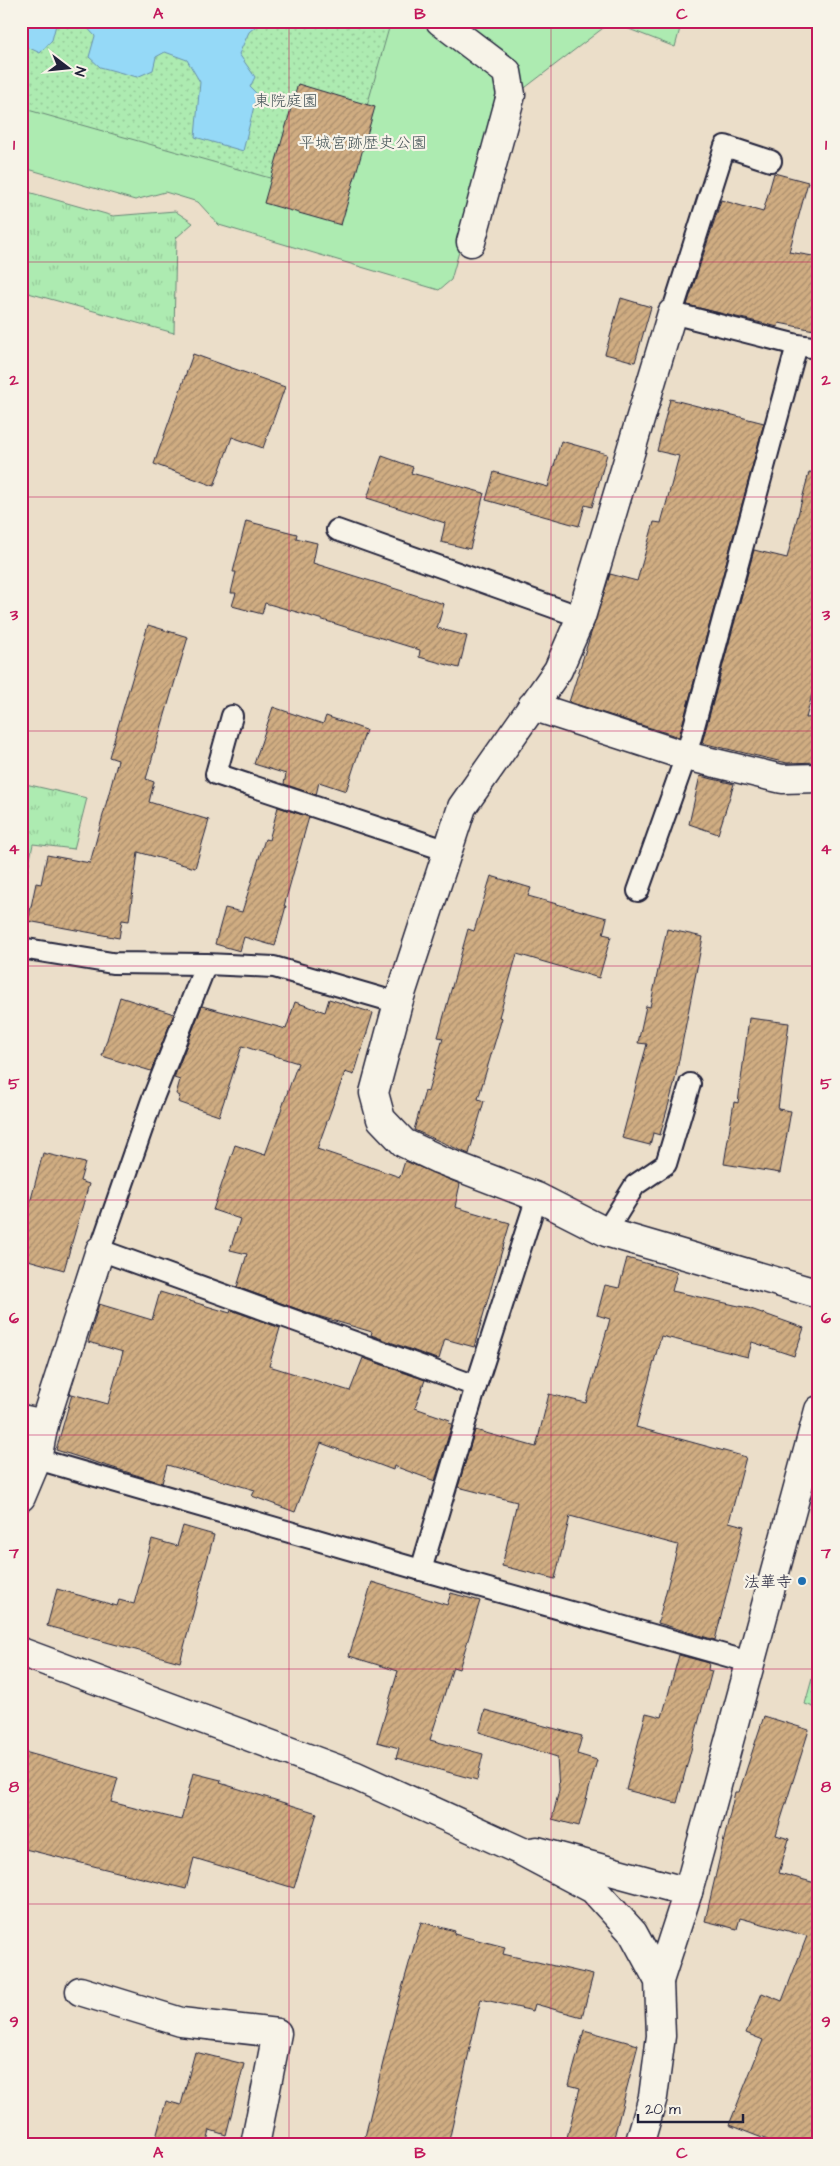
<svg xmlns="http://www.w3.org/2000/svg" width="840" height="2166" viewBox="0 0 840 2166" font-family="'Architects Daughter','Klee One',sans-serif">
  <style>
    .grass { fill: url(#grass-tufts); stroke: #688676 }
    .park { fill: #adebb1; stroke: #688676 }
    .garden { fill: url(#garden-dots); stroke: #688676 }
    .water { fill: #95d9f7; stroke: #6790ac }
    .building { fill: url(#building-hatch); stroke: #22223b }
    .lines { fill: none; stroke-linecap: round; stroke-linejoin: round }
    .service-casing { stroke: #22223b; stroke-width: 24 }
    .pedestrian-casing { stroke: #22223b; stroke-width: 31 }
    .minor-casing { stroke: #22223b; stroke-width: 31 }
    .tertiary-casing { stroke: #22223b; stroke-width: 31 }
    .service { stroke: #f7f3e8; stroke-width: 20 }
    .pedestrian { stroke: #f7f3e8; stroke-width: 28 }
    .minor { stroke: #f7f3e8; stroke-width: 28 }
    .tertiary { stroke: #f7f3e8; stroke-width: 28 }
    .grid { fill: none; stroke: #c2185b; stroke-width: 1; stroke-opacity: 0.55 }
    .poi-dot { fill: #1f6fb2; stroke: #f7f3e8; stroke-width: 2 }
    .labels { text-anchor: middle; stroke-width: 4.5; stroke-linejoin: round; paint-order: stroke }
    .park-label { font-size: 16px; fill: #455458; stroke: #f7f3e8 }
    .poi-label { font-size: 16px; fill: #22223b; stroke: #f7f3e8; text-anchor: end }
    .neatline { fill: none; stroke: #c2185b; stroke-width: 2 }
    .grid-label { font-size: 16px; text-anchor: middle; font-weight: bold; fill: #c2185b }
  </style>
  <defs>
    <pattern id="grass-tufts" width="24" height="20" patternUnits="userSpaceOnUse" patternTransform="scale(1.25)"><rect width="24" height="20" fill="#adebb1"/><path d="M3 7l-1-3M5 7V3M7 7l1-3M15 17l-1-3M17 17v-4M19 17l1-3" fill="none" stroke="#95c999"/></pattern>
    <pattern id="garden-dots" width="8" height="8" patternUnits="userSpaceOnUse" patternTransform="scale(1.25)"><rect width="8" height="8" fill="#adebb1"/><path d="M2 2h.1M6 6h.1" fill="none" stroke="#95c999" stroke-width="1.8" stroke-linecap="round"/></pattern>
    <pattern id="building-hatch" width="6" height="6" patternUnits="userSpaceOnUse" patternTransform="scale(1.25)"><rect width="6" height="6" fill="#d0ad82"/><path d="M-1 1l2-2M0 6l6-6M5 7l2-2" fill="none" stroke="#a88c6c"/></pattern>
  </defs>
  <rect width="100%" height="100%" fill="#ebdec9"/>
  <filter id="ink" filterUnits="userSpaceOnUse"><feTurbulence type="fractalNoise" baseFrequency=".02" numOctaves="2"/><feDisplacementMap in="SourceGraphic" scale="10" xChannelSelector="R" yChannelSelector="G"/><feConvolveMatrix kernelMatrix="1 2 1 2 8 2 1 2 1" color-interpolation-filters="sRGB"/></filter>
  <g filter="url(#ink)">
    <g class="grass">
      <path d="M21 190 113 216 175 211 193 223 176 238 174 333 21 291Z"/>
      <path d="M21 783 87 798 74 849 33 844 21 904Z"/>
    </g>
    <path class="park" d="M21 21H682L675 47 611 22 500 107 451 280 439 290 219 225 198 202 165 192 135 200 21 167Z"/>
    <g class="garden">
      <path d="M21 21H391L341 198 21 108Z"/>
      <path d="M819 1653V1709L805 1704Z"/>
    </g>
    <g class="water">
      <path d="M21 21H57L52 40 40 53 21 44Z"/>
      <path d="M81 21H165L176 24 177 21H262L249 32 239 54 255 77 250 87 257 94 243 151 195 137 200 82 187 60 165 52 156 57 153 70 137 77 100 67 89 57 95 36Z"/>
    </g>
    <g class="building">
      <path d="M298 84 375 107 341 225 264 203Z"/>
      <path d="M774 173 808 182 789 252 819 257V331L779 323 778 327 687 305 721 200 763 212Z"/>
      <path d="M621 298 651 307 635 362 605 354Z"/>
      <path d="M193 354 285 387 263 448 232 437 214 486 154 464Z"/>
      <path d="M670 399 764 423 679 737 569 702 610 574 637 581 654 522 661 523 679 456 657 451Z"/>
      <path d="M561 441 607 454 592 507 585 505 579 526 486 500 494 472 548 487Z"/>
      <path d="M382 456 413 467 411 473 484 493 470 549 441 542 445 523 367 498Z"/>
      <path d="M809 472 819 473V667L806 718 819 717V762L787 763 702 743 754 550 787 558Z"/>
      <path d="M246 521 297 534 296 538 317 543 313 563 444 604 437 628 467 636 459 668 419 657 420 650 297 612 265 603 262 614 232 606 236 593H231L236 572H233Z"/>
      <path d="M148 625 188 637 146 779 154 782 149 802 209 820 195 868 138 852 129 921 122 920 119 938 28 921 36 883 41 884 47 855 90 863 118 760 109 757Z"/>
      <path d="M273 707 323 724 326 716 366 730 346 791 319 782 316 795 284 784 286 774 254 764Z"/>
      <path d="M700 776 734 784 718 834 689 824Z"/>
      <path d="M278 807 309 817 284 906H286L275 946 244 937 240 951 215 944 225 908 242 912 265 839 269 840Z"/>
      <path d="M491 876 531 888 528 896 607 918 603 934 611 936 599 978 517 954 499 1017 502 1018 478 1099 484 1101 469 1154 414 1130 425 1091 428 1092 443 1038 438 1037 468 929 474 931Z"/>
      <path d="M667 929 703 937 674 1085 660 1135 653 1133 650 1145 622 1138 647 1044 638 1043 646 1006 650 1007Z"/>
      <path d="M120 997 174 1014 151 1071 102 1056Z"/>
      <path d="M329 999 373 1013 354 1075 345 1072 317 1149 400 1177 405 1161 460 1184 455 1207 510 1223 474 1347 445 1339 439 1359 434 1358 371 1335 372 1332 311 1314 237 1287 247 1254 230 1250 240 1219 213 1210 235 1145 265 1155 298 1063 242 1046 219 1116 178 1102 180 1096 176 1094 180 1080 174 1078 202 1006 286 1029 295 1002 325 1012Z"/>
      <path d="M749 1018 789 1023 778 1109 791 1111 780 1173 724 1164 734 1102 738 1103Z"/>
      <path d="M43 1153 85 1163 80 1181 89 1184 64 1270 21 1258V1238Z"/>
      <path d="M627 1258 677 1272 672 1291 748 1308 804 1328 794 1356 752 1342 748 1357 661 1336 636 1427 746 1457 729 1522 744 1526 715 1640 658 1623 678 1545 570 1516 555 1579 502 1566 517 1502 458 1487 475 1430 536 1447 549 1394 586 1403 610 1319 597 1315 605 1285 619 1288Z"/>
      <path d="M160 1292 230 1313 231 1310 280 1328 269 1366 350 1391 363 1358 425 1380 415 1408 450 1420 448 1423 452 1424 435 1481 394 1466 393 1470 321 1443 295 1512 252 1496 255 1490 167 1465 162 1483 56 1450 72 1394 108 1404 123 1352 88 1342 99 1304 152 1320Z"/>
      <path d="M183 1526 214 1535 180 1662 47 1626 57 1589 117 1606 119 1600 134 1604 152 1539 177 1546Z"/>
      <path d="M372 1582 447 1605 451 1593 480 1601 459 1669 453 1667 430 1740 483 1754 477 1780 396 1758 399 1748 377 1742 398 1671 349 1656Z"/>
      <path d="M679 1655 709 1663 708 1670 712 1671 677 1803 626 1790 646 1713 662 1717Z"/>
      <path d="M485 1710 582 1736 577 1754 597 1760 579 1826 552 1819 559 1790 557 1757 479 1732Z"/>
      <path d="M764 1716 809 1730 776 1835 789 1839 779 1873 819 1884V2145H780L729 2125 763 2040 746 2033 762 1993 782 2001 807 1936 740 1918 737 1929 705 1921 735 1792H739Z"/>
      <path d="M21 1751 118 1778 111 1802 181 1820 193 1773 221 1780 220 1783 317 1813 294 1888 194 1858 186 1889 21 1848Z"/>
      <path d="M421 1922 455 1931 454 1934 505 1947 503 1954 593 1975 582 2017 535 2004 533 2011 481 1999 448 2145H363L396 2009Z"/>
      <path d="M584 2030 638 2045 612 2145H565L580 2088 569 2085Z"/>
      <path d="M195 2052 244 2064 226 2135 210 2130 206 2145H154L166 2101 181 2105Z"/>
    </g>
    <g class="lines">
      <defs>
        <g id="service">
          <path d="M771 161 725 146 672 313 797 345 819 348"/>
          <path d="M337 530 581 617"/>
          <path d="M232 716 216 774 448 851"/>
          <path d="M638 891 686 756 797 345"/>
          <path d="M21 948 112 963 206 964 274 967 398 1003"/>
          <path d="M206 964 151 1103 100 1250 476 1386"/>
          <path d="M606 1232 635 1185 666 1164 690 1084"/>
          <path d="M37 1459 421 1570 749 1662"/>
          <path d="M421 1570 476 1386 537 1197"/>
        </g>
        <path id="pedestrian" d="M440 21 507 72 511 95 471 242"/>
        <g id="minor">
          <path d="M672 313 581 617 558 670 462 807 398 1003 374 1093 381 1119 404 1143 438 1159 537 1197 606 1232 819 1294"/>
          <path d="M532 706 686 756 782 779 819 778"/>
          <path d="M21 1419 44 1424"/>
          <path d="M21 1497 37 1459 44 1424 100 1250"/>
          <path d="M530 1852 537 1851 688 1892"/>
          <path d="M659 1981 688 1892 819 1410"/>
          <path d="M80 1991 181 2022 277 2033 255 2145"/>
        </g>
        <path id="tertiary" d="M21 1652 356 1776 523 1852 593 1889 633 1933 659 1981 661 2036 653 2097 639 2145"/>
      </defs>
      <use href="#service" class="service-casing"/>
      <use href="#pedestrian" class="pedestrian-casing"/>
      <use href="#minor" class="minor-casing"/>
      <use href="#tertiary" class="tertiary-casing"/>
      <use href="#service" class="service"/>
      <use href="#pedestrian" class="pedestrian"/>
      <use href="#minor" class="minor"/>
      <use href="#tertiary" class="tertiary"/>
    </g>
  </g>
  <path class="grid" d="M289 21V2145M551 21V2145M21 262H819M21 497H819M21 731H819M21 966H819M21 1200H819M21 1435H819M21 1669H819M21 1904H819"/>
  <circle class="poi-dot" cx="802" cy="1581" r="5"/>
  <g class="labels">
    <g class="park-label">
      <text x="286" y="106">東院庭園</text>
      <text x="363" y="148">平城宮跡歴史公園</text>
    </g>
    <g class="poi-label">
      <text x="792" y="1587">法華寺</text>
    </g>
  </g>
  <rect width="840" height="2166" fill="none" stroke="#f7f3e8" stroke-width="55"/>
  <g transform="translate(68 68) rotate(106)" stroke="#f7f3e8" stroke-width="4" paint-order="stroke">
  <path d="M0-4L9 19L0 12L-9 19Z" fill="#22223b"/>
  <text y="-8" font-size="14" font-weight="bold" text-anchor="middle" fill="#22223b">N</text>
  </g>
  <path d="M638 2114v8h105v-8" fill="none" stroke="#22223b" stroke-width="2.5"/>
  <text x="645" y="2114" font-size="15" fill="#22223b" stroke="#f7f3e8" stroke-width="4" paint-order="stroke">20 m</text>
  <rect x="28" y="28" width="784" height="2110" class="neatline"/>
  <g class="grid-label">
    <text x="158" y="19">A</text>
    <text x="420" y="19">B</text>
    <text x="682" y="19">C</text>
    <text x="14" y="150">1</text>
    <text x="826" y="150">1</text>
    <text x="14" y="385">2</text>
    <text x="826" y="385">2</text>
    <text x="14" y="620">3</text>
    <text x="826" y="620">3</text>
    <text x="14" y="854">4</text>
    <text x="826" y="854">4</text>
    <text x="14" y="1089">5</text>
    <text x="826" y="1089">5</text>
    <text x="14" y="1323">6</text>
    <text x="826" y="1323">6</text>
    <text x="14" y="1558">7</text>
    <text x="826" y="1558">7</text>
    <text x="14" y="1792">8</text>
    <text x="826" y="1792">8</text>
    <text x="14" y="2027">9</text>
    <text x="826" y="2027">9</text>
    <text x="158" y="2158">A</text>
    <text x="420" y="2158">B</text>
    <text x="682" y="2158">C</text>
  </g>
</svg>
